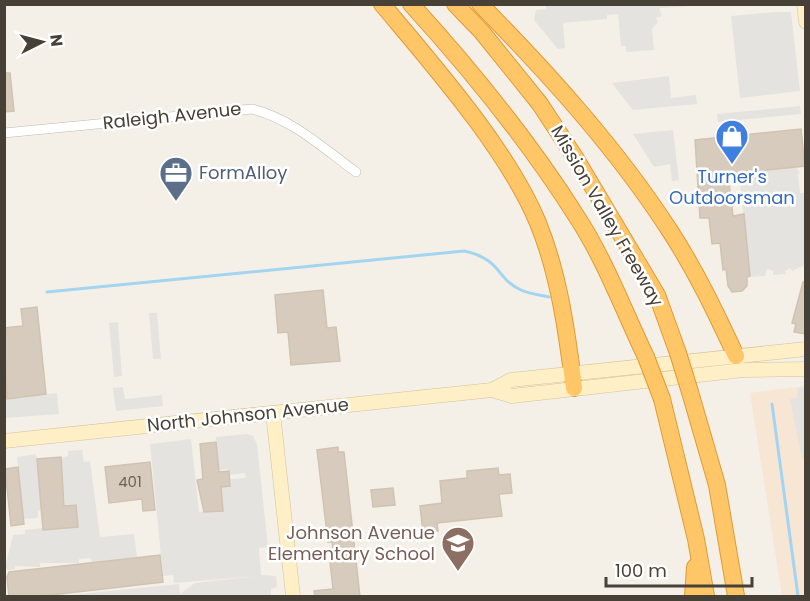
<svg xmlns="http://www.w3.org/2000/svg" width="810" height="601" viewBox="0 0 810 601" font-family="Poppins,sans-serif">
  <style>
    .commercial { fill: #f6e6d3 }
    .parking { fill: #e5e3df }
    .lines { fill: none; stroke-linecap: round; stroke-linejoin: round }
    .stream { stroke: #a3d5f1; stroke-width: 3 }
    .building { fill: #d6cbbd; stroke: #d1c3b0; stroke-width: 1.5 }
    .street-casing { stroke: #c0b7aa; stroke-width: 10 }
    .secondary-casing { stroke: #d5c297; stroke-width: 15 }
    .highway-casing { stroke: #df9a36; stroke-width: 18 }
    .street { stroke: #fff; stroke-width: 9 }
    .secondary { stroke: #ffefc7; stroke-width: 14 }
    .highway { stroke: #ffc668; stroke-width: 16 }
    .highway-bridge-casing { stroke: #df9a36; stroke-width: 18; stroke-linecap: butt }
    .highway-bridge { stroke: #ffc668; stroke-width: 16 }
    .labels { text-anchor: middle; stroke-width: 5; stroke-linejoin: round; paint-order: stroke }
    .number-label { font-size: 15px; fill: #6b6358 }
    .street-label { font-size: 18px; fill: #474036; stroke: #fff }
    .service-label { font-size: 18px; fill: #4e5e75; stroke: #fff; text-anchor: start }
    .shop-label { font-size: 18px; fill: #366cbe; stroke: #fff }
    .education-label { font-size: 18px; fill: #785e54; stroke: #fff; text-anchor: end }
  </style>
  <rect width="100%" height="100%" fill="#f4f0e8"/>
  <path class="commercial" d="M805 386V596H782L750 393Z"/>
  <g class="parking">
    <path d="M546 5V4L710 5 659 8 662 16 656 18 658 22 652 29 654 50 626 52V46H621L618 14 607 15V19L563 23 565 48 558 49 534 20 536 10 546 9Z"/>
    <path d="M776 12H791L800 91 740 98 731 16Z"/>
    <path d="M669 76 671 98 696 95 697 104 633 110 612 83Z"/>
    <path d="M800 106 801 114 718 122 717 114Z"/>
    <path d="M673 130 679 180 672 181 670 164 654 167 633 134Z"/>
    <path d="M796 167 800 173 798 174 800 193H805V265L792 271 790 268 785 271 786 274 773 275V271L767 269 765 276 750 277 739 171Z"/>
    <path d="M149 313H157L161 359H153Z"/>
    <path d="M118 322 122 376 114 377 109 323Z"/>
    <path d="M123 387 125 399 162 395 163 406 116 411 113 388Z"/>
    <path d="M805 387 806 455 802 459 790 399 797 398 798 388Z"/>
    <path d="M5 388 8 399 57 393 59 414 5 418Z"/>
    <path d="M247 434 253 436 257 444 268 547 259 548 261 575 276 576 277 587 271 589V595L61 596 179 584 180 594 195 583 258 576 174 583 173 575 163 576 150 444 191 439 199 512 223 510 221 485 231 484 230 479 246 478 245 473 229 475 228 469 219 470 216 437Z"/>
    <path d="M82 450 84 462 90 461 100 537 134 534 137 557 92 562 91 558 79 559V563H40V567L15 566V569L9 570 5 568 13 535 25 534V530L78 524 76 504 65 505 61 458 68 456V451Z"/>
    <path d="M36 454 42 510 38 511V518L24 519 17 457Z"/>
  </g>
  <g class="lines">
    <g class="stream">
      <path d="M47 292 464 251C502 259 496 279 521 290 530 294 540 295 549 297"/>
      <path d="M772 404 798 596"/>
    </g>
  </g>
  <g class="building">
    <path d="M4 73H10L14 111 4 112Z"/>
    <path d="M801 129 805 166 728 174 733 216 744 214 750 276 747 277V286L742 291 732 292 728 286 726 269 723 270 720 243 712 244 709 218H700L695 140Z"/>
    <path d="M803 282H806V334L794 332 796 324 792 323Z"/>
    <path d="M323 290 327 328 336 327 340 361 291 365 288 332 278 333 275 295Z"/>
    <path d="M37 307 46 394 7 399 4 328 23 326 21 309Z"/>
    <path d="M216 442 219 472 229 471 230 486 221 487 223 511 204 512 197 480 203 479 200 444Z"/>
    <path d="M338 447V452H344L360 597H315L314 591 333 589 330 562 334 561 332 542H328L317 450Z"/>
    <path d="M61 457 64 506 76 505 78 527 43 530 37 459Z"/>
    <path d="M150 462 155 510 143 511 142 499 109 503 105 467Z"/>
    <path d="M18 467 24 524 11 526 5 469Z"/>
    <path d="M498 468 499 475 510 474 512 493 499 494 502 516 437 523 438 531 423 533 420 506 442 503 440 481 467 478V471Z"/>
    <path d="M393 488 395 505 373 507 371 490Z"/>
    <path d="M160 555 163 582 34 597H9L7 577 9 572Z"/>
  </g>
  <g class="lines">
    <defs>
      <path id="street" d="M4 133 252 109C292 119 323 148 356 172"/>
      <g id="secondary">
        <path d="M804 4 806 22"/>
        <path d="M492 390 512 396 743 370 806 369"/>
        <path d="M273 413 293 596"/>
        <path d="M4 441 492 390 511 380 806 349"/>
      </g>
      <g id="highway">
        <path d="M382 4C433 65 508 150 538 223 559 274 567 333 574 388"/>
        <path d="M411 4C472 71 529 141 577 217 605 260 624 311 646 357"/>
        <path d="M455 4 482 32 540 104 576 159 657 295 678 353"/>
        <path d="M480 4C549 74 617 149 670 231 696 271 716 313 736 356"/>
        <path d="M690 392 717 485 736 596"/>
        <path d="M662 399 696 539 706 596"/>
        <path d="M693 596 695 567"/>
      </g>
    </defs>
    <use href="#street" class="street-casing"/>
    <use href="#secondary" class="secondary-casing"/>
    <use href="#highway" class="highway-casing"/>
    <use href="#street" class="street"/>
    <use href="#secondary" class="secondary"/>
    <use href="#highway" class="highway"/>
    <defs>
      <g id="highway-bridge">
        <path d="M678 353 690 392"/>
        <path d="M646 357 662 399"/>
      </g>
    </defs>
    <use href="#highway-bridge" class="highway-bridge-casing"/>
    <use href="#highway-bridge" class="highway-bridge"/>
  </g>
  <defs>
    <symbol id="shop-pin" viewBox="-11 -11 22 30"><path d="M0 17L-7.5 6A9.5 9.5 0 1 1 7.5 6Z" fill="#3f7fe0" stroke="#fff"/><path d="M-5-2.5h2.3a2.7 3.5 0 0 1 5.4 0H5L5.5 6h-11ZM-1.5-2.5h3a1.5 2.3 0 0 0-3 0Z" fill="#fff"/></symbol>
    <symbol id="office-pin" viewBox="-11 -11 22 30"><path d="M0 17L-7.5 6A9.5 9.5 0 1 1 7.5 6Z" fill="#5c6f8a" stroke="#fff"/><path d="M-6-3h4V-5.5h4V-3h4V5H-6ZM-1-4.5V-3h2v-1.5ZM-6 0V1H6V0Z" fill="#fff"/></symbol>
    <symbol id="school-pin" viewBox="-11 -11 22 30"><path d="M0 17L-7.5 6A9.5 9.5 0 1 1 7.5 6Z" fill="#8d6e63" stroke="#fff"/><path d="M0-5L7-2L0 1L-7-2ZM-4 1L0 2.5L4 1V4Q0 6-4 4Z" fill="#fff"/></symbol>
  </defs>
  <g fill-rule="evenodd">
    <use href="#shop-pin" x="713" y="117" width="38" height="52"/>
    <use href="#office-pin" x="157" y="154" width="38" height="52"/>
    <use href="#school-pin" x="439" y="524" width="38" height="52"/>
  </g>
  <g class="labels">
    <g class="number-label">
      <text x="130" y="487">401</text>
    </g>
    <g class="street-label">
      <text transform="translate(172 116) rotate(-6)" y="6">Raleigh Avenue</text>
      <text transform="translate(607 216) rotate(60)" y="6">Mission Valley Freeway</text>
      <text transform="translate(248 415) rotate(-6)" y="6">North Johnson Avenue</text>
    </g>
    <g class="service-label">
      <text x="199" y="179">FormAlloy</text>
    </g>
    <g class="shop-label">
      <text x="732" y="183">Turner's<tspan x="732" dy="21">Outdoorsman</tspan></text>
    </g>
    <g class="education-label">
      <text x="435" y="539">Johnson Avenue<tspan x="435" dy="21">Elementary School</tspan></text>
    </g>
  </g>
  <rect width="810" height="601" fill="none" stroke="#474036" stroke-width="12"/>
  <g transform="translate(42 42) rotate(84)" stroke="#ffffff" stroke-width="4.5" paint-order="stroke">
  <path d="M0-4.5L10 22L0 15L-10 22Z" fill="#474036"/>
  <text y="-9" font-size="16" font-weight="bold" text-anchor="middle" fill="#474036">N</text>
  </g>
  <path d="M606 577v9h146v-9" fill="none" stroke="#474036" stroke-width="3"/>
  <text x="615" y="577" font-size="18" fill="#474036" stroke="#ffffff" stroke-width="4.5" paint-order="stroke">100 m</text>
</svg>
